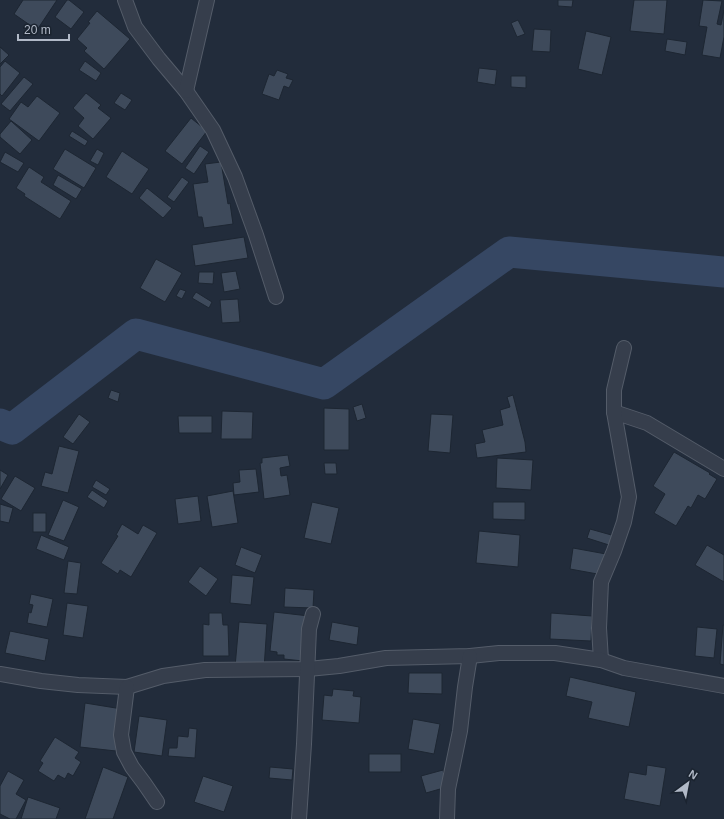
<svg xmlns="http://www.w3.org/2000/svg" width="724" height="819" viewBox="0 0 724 819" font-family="Arial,sans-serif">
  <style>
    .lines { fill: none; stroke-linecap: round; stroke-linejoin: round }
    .river { stroke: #364763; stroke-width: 31 }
    .building { fill: #3e4a5b; stroke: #1d2632 }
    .street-casing { stroke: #545c69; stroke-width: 16 }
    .street { stroke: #363e4c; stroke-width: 14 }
  </style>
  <rect width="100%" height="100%" fill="#222c3b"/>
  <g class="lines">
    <path class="river" d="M0 424 12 429 136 334 324 384 509 252 724 272"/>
  </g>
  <g class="building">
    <path d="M23 0H57L37 30 14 14Z"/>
    <path d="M67 0H69L84 12 71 29 55 17Z"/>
    <path d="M558 0H573L572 7 558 6Z"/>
    <path d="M634 0H667L664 34 630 31Z"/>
    <path d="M703 0 722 1 717 24 721 25 724 10V37L720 58 702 55 707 27 699 26Z"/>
    <path d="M97 11 130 39 104 69 84 51 87 48 77 39 90 23 88 22Z"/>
    <path d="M518 20 525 34 517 37 511 23Z"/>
    <path d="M534 29 551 30 550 52 532 51Z"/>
    <path d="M586 31 611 37 602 75 578 69Z"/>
    <path d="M667 39 687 42 685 55 665 51Z"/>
    <path d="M0 47 9 55 0 64Z"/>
    <path d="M5 61 20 73 2 96 0 94V67Z"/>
    <path d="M85 61 101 73 96 81 79 70Z"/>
    <path d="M479 68 497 70 495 85 477 82Z"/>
    <path d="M277 70 288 74 286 78 293 80 289 88 284 86 279 100 262 94 269 74 274 76Z"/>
    <path d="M511 76H526V88L511 87Z"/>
    <path d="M24 77 33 84 10 111 1 104Z"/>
    <path d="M86 93 101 105 98 108 111 118 93 139 78 126 84 118 73 108Z"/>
    <path d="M121 93 132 100 125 110 114 103Z"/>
    <path d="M37 96 60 113 39 141 9 119 21 102 28 107Z"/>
    <path d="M191 118 207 131 182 164 165 151Z"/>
    <path d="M11 121 32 140 20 154 0 137V134Z"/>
    <path d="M72 131 88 141 85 146 69 136Z"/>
    <path d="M200 146 209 152 194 174 185 168Z"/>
    <path d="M65 149 96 168 84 188 53 169Z"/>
    <path d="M97 149 104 153 98 165 90 161Z"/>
    <path d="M122 151 149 169 132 194 106 177Z"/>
    <path d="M5 152 24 163 18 172 0 162Z"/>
    <path d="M221 162 228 204 230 203 233 224 204 228 202 217H198L193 184 208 182 205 164Z"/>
    <path d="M29 167 44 177 41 182 71 201 60 219 24 196 25 194 16 188Z"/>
    <path d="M58 175 82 189 76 199 53 185Z"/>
    <path d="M182 177 189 182 174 202 167 197Z"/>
    <path d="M147 188 172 208 163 218 139 198Z"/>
    <path d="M244 237 248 258 195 266 192 245Z"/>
    <path d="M156 259 182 273 165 302 140 288Z"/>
    <path d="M236 271 240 289 224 292 221 273Z"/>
    <path d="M199 272H214L213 284 198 283Z"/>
    <path d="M180 289 186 291 182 299 176 296Z"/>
    <path d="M196 292 212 302 209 308 192 298Z"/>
    <path d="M238 299 240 322 222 323 220 300Z"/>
    <path d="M111 390 120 393 118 402 108 398Z"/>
    <path d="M513 395 525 442 526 452 477 458 475 444 485 442 482 430 503 425 500 410 510 407 507 397Z"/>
    <path d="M362 404 366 418 357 421 353 407Z"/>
    <path d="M324 408 349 409V450H324Z"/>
    <path d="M222 411 253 412 252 439H221Z"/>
    <path d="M79 414 90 422 73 444 63 437Z"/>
    <path d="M431 414 453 415 450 453 428 451Z"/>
    <path d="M178 416H212V433H179Z"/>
    <path d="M59 446 79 451 68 493 41 486 45 472 52 474Z"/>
    <path d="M674 452 710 473 709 474 717 479 705 499 698 495 691 508 688 506 676 526 654 513 665 494 653 486Z"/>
    <path d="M288 455 290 466 280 468 281 476 287 475 290 495 264 499 260 463H262V458Z"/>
    <path d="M497 458 533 460 531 490 496 488Z"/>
    <path d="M324 463H336L337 474H325Z"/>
    <path d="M256 469 259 492 234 495 233 483 240 482 239 470Z"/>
    <path d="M0 470 8 475 0 489Z"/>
    <path d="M15 476 35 488 21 511 1 499Z"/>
    <path d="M96 480 110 489 106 495 92 487Z"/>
    <path d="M92 490 108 501 104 508 87 497Z"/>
    <path d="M233 491 238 523 212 527 207 496Z"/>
    <path d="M198 496 201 521 178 524 175 499Z"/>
    <path d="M63 500 79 507 64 541 48 535Z"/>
    <path d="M312 502 339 508 331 544 304 538Z"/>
    <path d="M493 502H525V520L493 519Z"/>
    <path d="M0 504 13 508 9 523 0 521Z"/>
    <rect x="33" y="513" width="13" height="19"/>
    <path d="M122 524 138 534 143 525 157 533 131 577 120 570 118 574 101 563 118 536 116 535Z"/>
    <path d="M590 529 615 536 612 546 587 538Z"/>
    <path d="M479 531 520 535 518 567 476 563Z"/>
    <path d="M41 535 69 547 64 560 36 549Z"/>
    <path d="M707 545 724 555V582L695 565Z"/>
    <path d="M241 547 262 555 255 573 235 565Z"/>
    <path d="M573 548 606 554 603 575 570 569Z"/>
    <path d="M68 561 81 563 77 594 64 593Z"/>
    <path d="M200 566 218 579 206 596 188 582Z"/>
    <path d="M232 575 254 577 251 605 230 603Z"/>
    <path d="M285 588 314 590 313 608 284 607Z"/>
    <path d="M31 594 53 599 47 627 27 623 29 612 31 613 33 605 29 604Z"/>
    <path d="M67 603 88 606 83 638 63 635Z"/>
    <path d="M274 612 309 616 303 661 284 659V655H277V652L270 651Z"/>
    <path d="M209 613H222L223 625H228L229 656H203V624L209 625Z"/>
    <path d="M551 613 592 616 591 641 550 639Z"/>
    <path d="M239 622 267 624 264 669 235 667Z"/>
    <path d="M332 622 359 627 357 645 329 640Z"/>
    <path d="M723 625H724V665L720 664Z"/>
    <path d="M697 627 717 629 714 658 695 656Z"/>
    <path d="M10 631 49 639 45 661 5 653Z"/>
    <path d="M409 673H442V694L408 693Z"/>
    <path d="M570 677 636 692 629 727 588 718 592 702 566 696Z"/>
    <path d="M333 689 354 691 353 696 361 697 359 723 322 720 324 695 332 696Z"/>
    <path d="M85 703 122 709 116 751 80 747Z"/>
    <path d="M139 716 167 720 162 756 134 752Z"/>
    <path d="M413 719 440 724 434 754 408 749Z"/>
    <path d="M189 728 197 729 195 758 168 756 169 748H177L178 736 188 737Z"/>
    <path d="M55 737 79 752 75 758 81 762 73 776 68 773 65 779 58 775 54 781 38 771 43 763 40 761Z"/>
    <rect x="369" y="754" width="32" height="18"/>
    <path d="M647 765 666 768 660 806 624 799 629 772 646 775Z"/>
    <path d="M103 767 128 777 113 819H85Z"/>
    <path d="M270 767 293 769 292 780 269 778Z"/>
    <path d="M443 770 447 787 426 793 421 776Z"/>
    <path d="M8 771 24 780 16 794 26 800 16 819H10L0 814V786Z"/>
    <path d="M203 776 233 786 224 812 194 802Z"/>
    <path d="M28 797 60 808 56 819H21Z"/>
  </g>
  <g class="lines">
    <defs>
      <g id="street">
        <path d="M125 0 135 27 159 59 186 91 213 130 235 177 256 235 276 297"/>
        <path d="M186 91 207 0"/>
        <path d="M614 412 647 423 724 469"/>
        <path d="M601 660 599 628 601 582 614 551 624 522 629 497 614 412V390L624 348"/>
        <path d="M0 674 41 681 78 685 127 687 163 676 205 670 308 669 339 666 386 658 470 656 499 653H555L601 660 624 668 724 686"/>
        <path d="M127 687 121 735 124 752 132 767 144 783 157 802"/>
        <path d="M299 819 304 744 309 629 313 614"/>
        <path d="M447 819 448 789 460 731 465 687 470 656"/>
      </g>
    </defs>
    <use href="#street" class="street-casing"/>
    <use href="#street" class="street"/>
  </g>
  <g transform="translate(688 783) rotate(32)" stroke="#1b2430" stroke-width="3" paint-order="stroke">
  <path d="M0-3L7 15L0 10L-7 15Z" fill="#b1b9c7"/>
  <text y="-6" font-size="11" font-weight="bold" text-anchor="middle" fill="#b1b9c7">N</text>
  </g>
  <path d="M18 34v6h51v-6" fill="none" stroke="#b1b9c7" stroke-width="2"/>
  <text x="24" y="34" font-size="12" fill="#b1b9c7" stroke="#1b2430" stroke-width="3" paint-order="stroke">20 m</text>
</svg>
